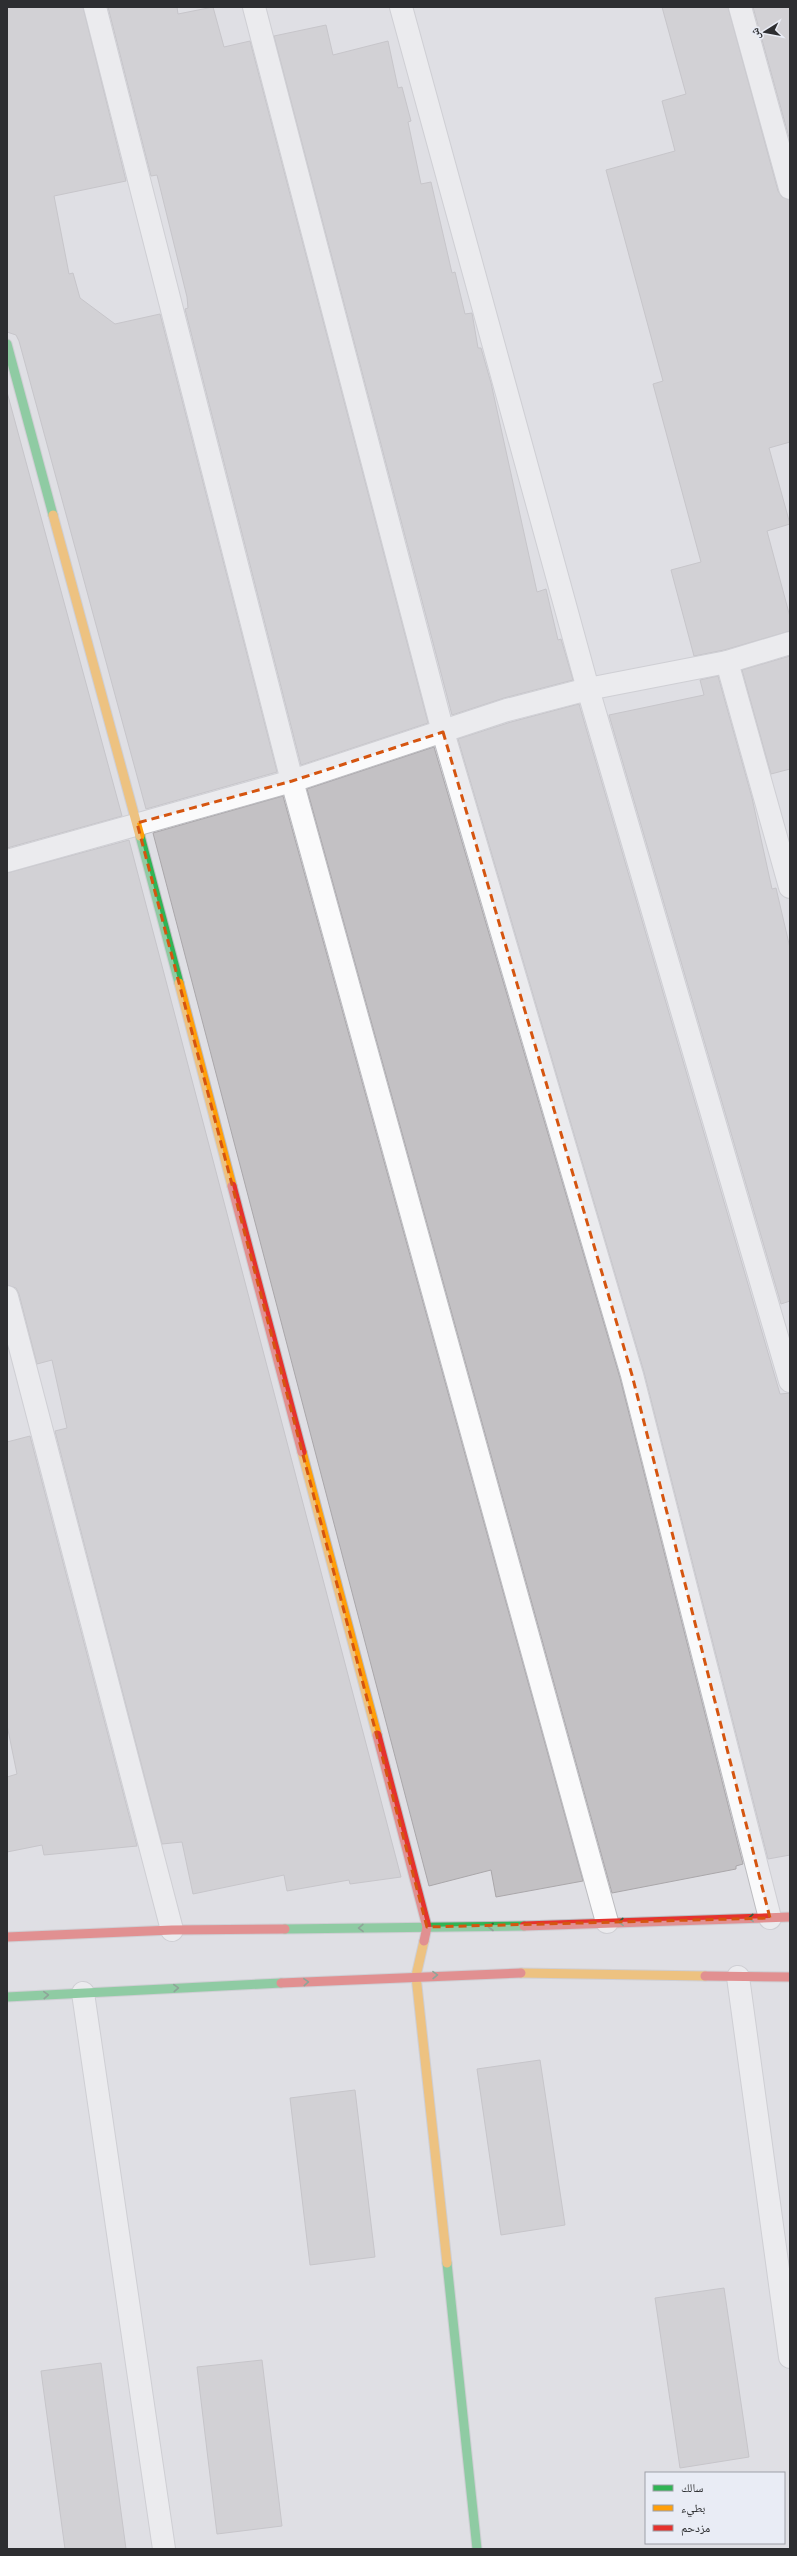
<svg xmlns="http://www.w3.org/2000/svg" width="797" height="2556" viewBox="0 0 797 2556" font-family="'Nunito Sans','Noto Naskh Arabic',sans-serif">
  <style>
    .building { fill: #c3c1c4; stroke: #aaa7aa }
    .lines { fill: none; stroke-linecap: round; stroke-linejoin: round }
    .street-casing { stroke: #bcbcc0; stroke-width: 24 }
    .fast-casing { stroke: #bcbcc0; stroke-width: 11 }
    .slow-casing { stroke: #bcbcc0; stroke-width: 11 }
    .jam-casing { stroke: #bcbcc0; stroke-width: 11 }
    .street { stroke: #fafafb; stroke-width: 22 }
    .fast { stroke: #30b455; stroke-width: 9 }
    .slow { stroke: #ff9f0a; stroke-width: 9 }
    .jam { stroke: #e5322d; stroke-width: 9 }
    .oneway { stroke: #2e5d3e }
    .marked { fill: none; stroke: #d55510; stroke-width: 3; stroke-dasharray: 8 5; stroke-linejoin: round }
  </style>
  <rect width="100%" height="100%" fill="#dfdfe4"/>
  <g class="building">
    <path d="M7 7H83L126 181 54 196 69 274 73 273 80 298 115 324 160 314 277 772 146 809 19 341 16 335 7 332Z"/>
    <path d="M108 7H177L178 14 213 7 224 47 250 41 428 723 301 765 185 309 188 308 187 297 157 175 151 176Z"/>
    <path d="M662 7H728L778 191 782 197 790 200V442L769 448 790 524 767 531 790 617V631L724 650 694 656 671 570 701 562 653 384 663 381 606 170 675 151 662 101 686 94Z"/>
    <path d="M753 7H790V141Z"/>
    <path d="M326 25 333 55 388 41 398 88 402 87 411 121 408 122 421 184 431 182 452 273 455 272 465 314 472 313 478 348H481L491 383 537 592 546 589 558 640 561 639 573 680 504 698 452 715 274 36Z"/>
    <path d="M7 392 122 816 7 848Z"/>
    <path d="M790 656V769L771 774 742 670Z"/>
    <path d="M718 676 752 798 772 889 776 888 790 948V1301L781 1304 609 715 704 695 700 680Z"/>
    <path d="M579 704 780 1394 790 1393V1855L768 1859 644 1372 458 739 511 722Z"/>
    <path d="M434 747 620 1378 743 1864 736 1866V1869L612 1893 307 789Z"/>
    <path d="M283 796 583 1881 496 1897 491 1870 429 1886 153 833Z"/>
    <path d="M129 840 401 1877 350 1884 349 1880 287 1891 284 1875 193 1894 182 1842 162 1844 55 1431 67 1428 52 1360 37 1364 19 1294 16 1288 7 1285V873Z"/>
    <path d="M30 1436 137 1846 44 1855 42 1845 7 1852V1777L17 1774 7 1725V1442Z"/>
    <path d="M540 2060 565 2225 501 2235 477 2069Z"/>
    <path d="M355 2090 375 2257 310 2265 290 2098Z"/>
    <path d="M724 2288 749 2457 680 2468 655 2298Z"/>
    <path d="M262 2360 282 2526 217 2534 197 2367Z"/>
    <path d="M101 2363 126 2549H65L41 2371Z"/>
  </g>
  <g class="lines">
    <defs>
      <g id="street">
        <path d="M95 7 292 781 607 1922"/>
        <path d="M254 7 443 732 632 1375 770 1918"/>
        <path d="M401 7 588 689 790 1381"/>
        <path d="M740 7 790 188"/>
        <path d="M727 662 790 887"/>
        <path d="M7 861 292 781 507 710 588 689 727 662 790 643"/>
        <path d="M7 1297 172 1930"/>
        <path d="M738 1977 790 2357"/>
        <path d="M83 1993 164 2549"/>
      </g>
      <g id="fast">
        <path d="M7 344 53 515"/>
        <path d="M140 836 179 983"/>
        <path d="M285 1929 524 1926"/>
        <path d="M7 1997 281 1983"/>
        <path d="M447 2263 477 2549"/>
      </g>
      <g id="slow">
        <path d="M53 515 140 836"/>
        <path d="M179 983 232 1186"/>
        <path d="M302 1452 377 1735"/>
        <path d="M424 1941 416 1976 447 2263"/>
        <path d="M521 1973 705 1976"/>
      </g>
      <g id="jam">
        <path d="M232 1186 302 1452"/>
        <path d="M377 1735 427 1927 424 1941"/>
        <path d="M524 1926 790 1917"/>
        <path d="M7 1937 172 1930 285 1929"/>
        <path d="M705 1976 790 1977"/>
        <path d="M281 1983 521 1973"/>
      </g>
    </defs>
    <use href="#street" class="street-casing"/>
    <use href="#fast" class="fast-casing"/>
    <use href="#slow" class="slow-casing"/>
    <use href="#jam" class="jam-casing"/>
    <use href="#street" class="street"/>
    <use href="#fast" class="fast"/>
    <use href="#slow" class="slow"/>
    <use href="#jam" class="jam"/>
  </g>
  <defs><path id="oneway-chevron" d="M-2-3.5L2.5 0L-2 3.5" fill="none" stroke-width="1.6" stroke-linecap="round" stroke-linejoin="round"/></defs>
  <g class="oneway">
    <use href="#oneway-chevron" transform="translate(751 1918) rotate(178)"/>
    <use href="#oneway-chevron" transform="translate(621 1922) rotate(178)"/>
    <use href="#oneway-chevron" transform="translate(491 1927) rotate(180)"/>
    <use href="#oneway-chevron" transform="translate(361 1928) rotate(179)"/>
    <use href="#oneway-chevron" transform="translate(435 1975) rotate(-1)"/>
    <use href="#oneway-chevron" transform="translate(306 1982) rotate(-3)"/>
    <use href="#oneway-chevron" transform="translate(176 1988) rotate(-3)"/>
    <use href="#oneway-chevron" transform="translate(46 1995) rotate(-3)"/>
  </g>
  <path d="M0 0H797V2556H0ZM443 732 632 1375 770 1918 427 1927 137 823 292 781Z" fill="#dfdfe4" fill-opacity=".55" fill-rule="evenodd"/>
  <path class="marked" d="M443 732 632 1375 770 1918 427 1927 137 823 292 781Z"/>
  <rect width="797" height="2556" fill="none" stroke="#2d2e31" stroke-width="16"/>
  <rect x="645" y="2472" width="140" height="72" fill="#e9ecf5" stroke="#9ea0a7"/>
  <rect x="653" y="2485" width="20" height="6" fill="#30b455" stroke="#9ea0a7"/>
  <text x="681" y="2492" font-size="12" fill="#2d2e31">سالك</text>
  <rect x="653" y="2505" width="20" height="6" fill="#ff9f0a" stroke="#9ea0a7"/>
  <text x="681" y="2512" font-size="12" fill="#2d2e31">بطيء</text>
  <rect x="653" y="2525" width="20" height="6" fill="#e5322d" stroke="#9ea0a7"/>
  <text x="681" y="2532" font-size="12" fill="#2d2e31">مزدحم</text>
  <g transform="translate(765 32) rotate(259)" stroke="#e9ecf5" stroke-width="3" paint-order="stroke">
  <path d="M0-3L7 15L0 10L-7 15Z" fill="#2d2e31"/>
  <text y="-6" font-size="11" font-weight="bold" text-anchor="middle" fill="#2d2e31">ش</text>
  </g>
</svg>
